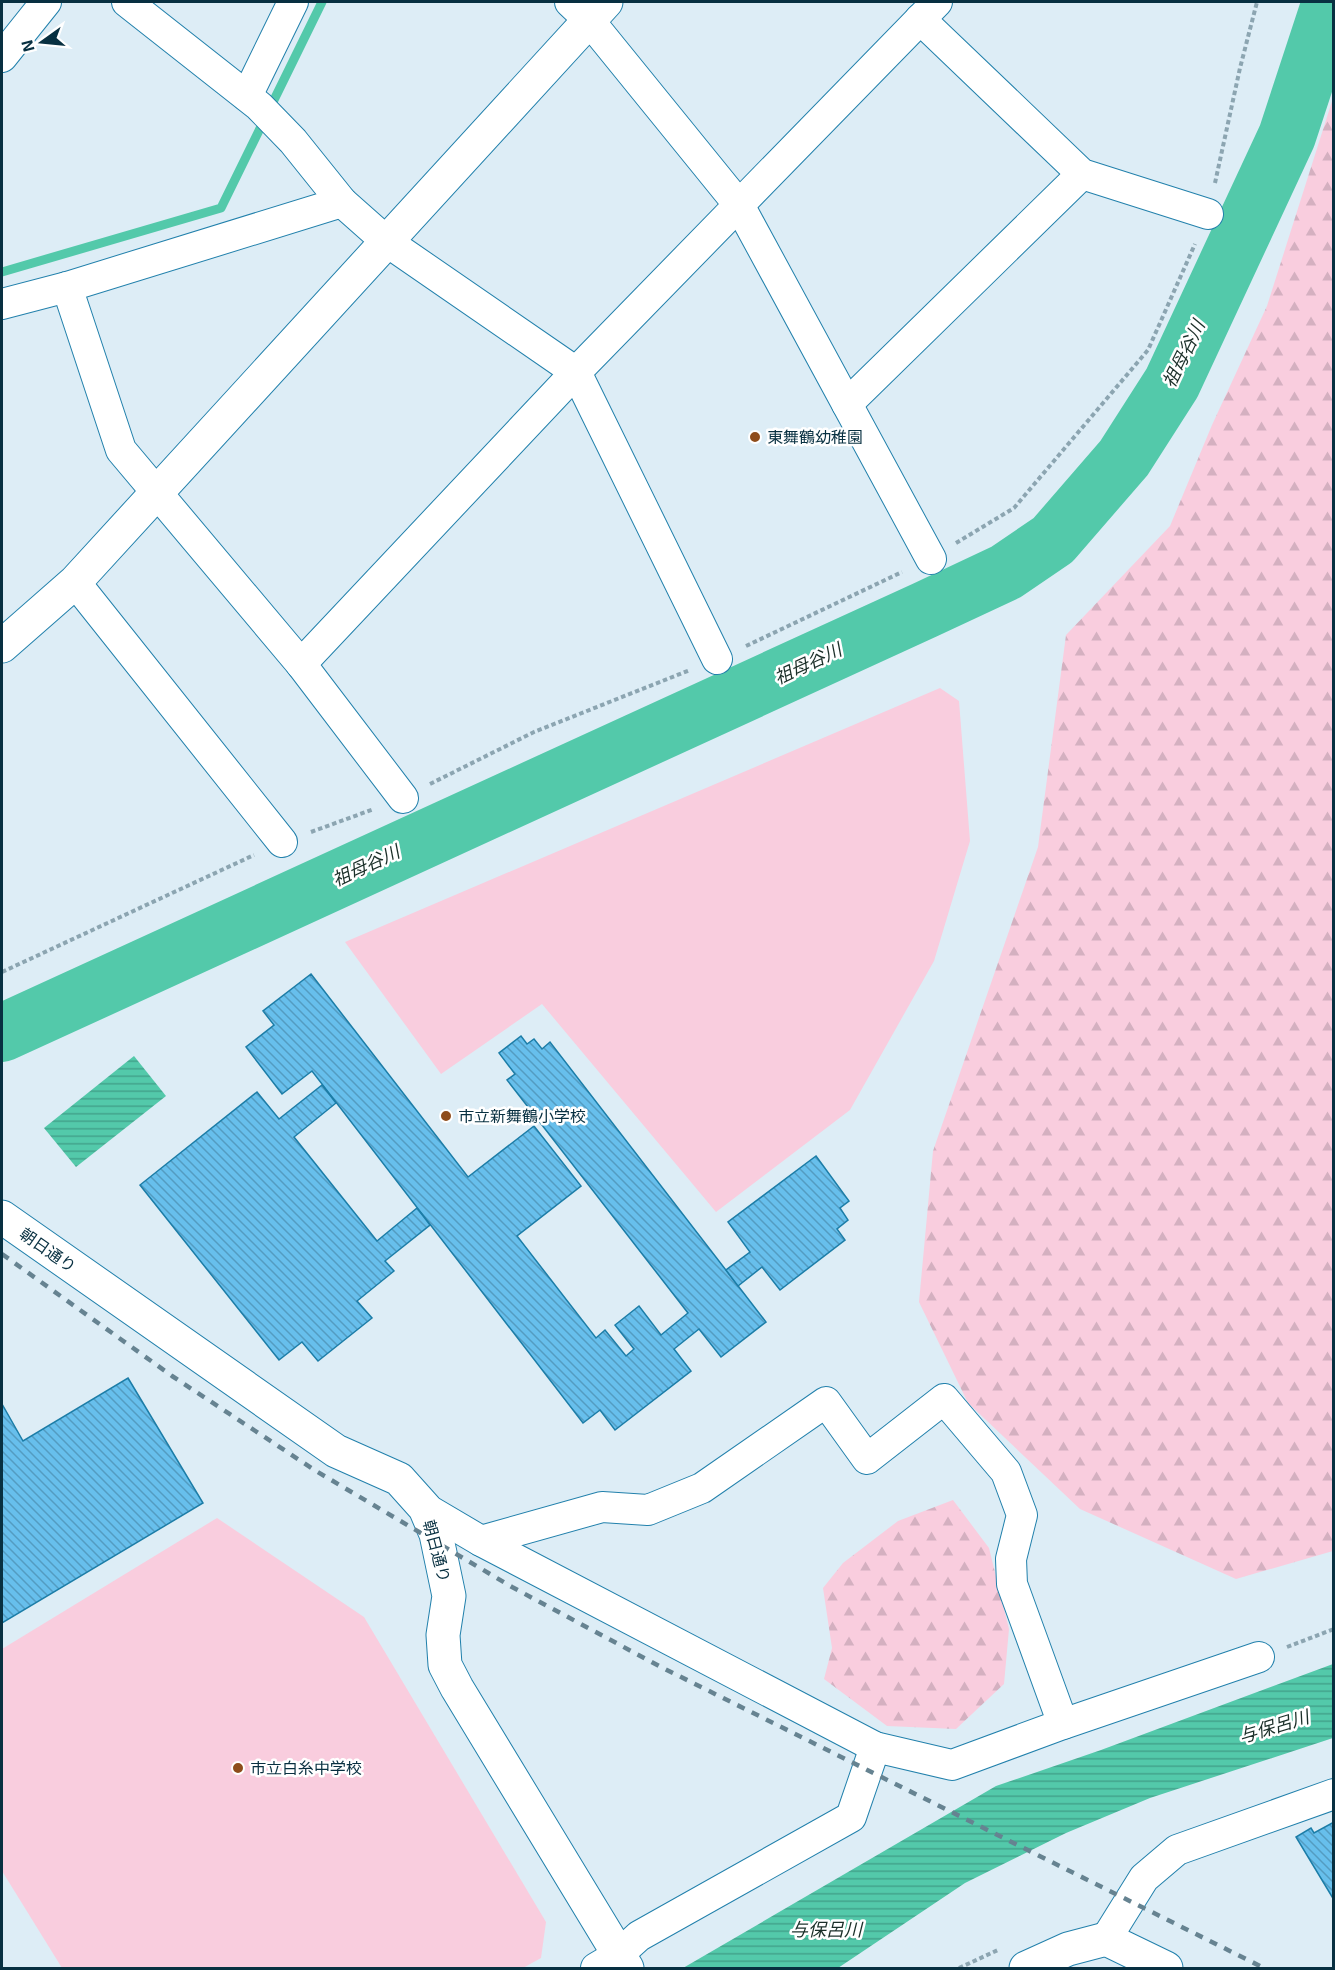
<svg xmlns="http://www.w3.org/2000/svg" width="1335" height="1970" viewBox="0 0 1335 1970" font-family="'Exo 2','Noto Sans JP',sans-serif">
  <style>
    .forest { fill: url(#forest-firs) }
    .pitch { fill: #f9cdde }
    .water { fill: url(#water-rules) }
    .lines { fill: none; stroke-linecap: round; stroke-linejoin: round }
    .stream { stroke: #53c9aa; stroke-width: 9 }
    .river { stroke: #53c9aa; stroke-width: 58 }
    .building { fill: url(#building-back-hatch); stroke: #1c7da7; stroke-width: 1.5 }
    .minor-casing { stroke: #2281ac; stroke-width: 32 }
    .tertiary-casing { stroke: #2281ac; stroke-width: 35 }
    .path { stroke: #8ca5b1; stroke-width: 4; stroke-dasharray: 4.5 3; stroke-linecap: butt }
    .minor { stroke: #fff; stroke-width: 30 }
    .tertiary { stroke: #fff; stroke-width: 33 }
    .rail { stroke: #668391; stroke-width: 4.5; stroke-dasharray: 8 8; stroke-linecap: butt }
    .poi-dot { fill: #8e4c1b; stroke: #fff; stroke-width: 2 }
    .labels { text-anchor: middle; stroke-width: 5; stroke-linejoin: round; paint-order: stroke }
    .poi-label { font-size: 16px; fill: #083041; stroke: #fff; text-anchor: start }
    .street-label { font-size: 16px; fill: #083041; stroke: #fff }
    .water-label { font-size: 18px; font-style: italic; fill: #1b2f29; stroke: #fff }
  </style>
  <defs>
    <pattern id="forest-firs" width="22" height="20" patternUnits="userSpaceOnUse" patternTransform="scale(1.5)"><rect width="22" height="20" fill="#f9cdde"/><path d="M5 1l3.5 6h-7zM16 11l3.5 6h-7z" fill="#d4b0c0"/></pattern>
    <pattern id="water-rules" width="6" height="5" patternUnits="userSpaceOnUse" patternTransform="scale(1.5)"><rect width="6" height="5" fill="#53c9aa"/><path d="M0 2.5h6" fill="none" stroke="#43a48c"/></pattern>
    <pattern id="building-back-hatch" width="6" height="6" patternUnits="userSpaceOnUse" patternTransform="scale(1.5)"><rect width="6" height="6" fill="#67bfec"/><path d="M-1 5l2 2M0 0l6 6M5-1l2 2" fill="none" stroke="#539cc1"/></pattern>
  </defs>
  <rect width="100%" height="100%" fill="#ddedf6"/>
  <g class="forest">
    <path d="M1333 98V1551L1236 1579 1080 1509 968 1403 919 1302 933 1151 1038 847 1066 635 1170 526 1212 425 1267 306Z"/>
    <path d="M953 1500 989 1548 1009 1629 1004 1684 956 1729 887 1726 824 1679 832 1648 823 1588 843 1563 898 1521Z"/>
  </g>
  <g class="pitch">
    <path d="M940 688 959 701 970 841 934 961 850 1110 716 1212 542 1004 441 1074 345 942Z"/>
    <path d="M217 1518 364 1617 546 1922 541 1958 523 1968H62L2 1871V1649Z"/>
  </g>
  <g class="water">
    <path d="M134 1056 166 1096 76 1167 44 1128Z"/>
    <path d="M1333 1664V1738L1150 1798 1066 1833 965 1883 838 1968H683L996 1786 1101 1750Z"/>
  </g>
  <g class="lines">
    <path class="stream" d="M2 272 221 208 322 2"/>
    <path class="river" d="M2 1033 925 610 1006 572 1053 540 1124 458 1172 383 1287 136 1331 2"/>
  </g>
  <g class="building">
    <path d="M311 974 468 1177 534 1126 581 1186 517 1236 596 1338 605 1330 626 1356 634 1349 615 1325 639 1306 661 1335 688 1313 507 1080 515 1074 499 1053 521 1036 527 1044 534 1039 542 1049 550 1042 766 1322 721 1357 699 1329 674 1349 691 1371 615 1430 600 1410 583 1423 312 1071 282 1094 246 1047 274 1025 263 1011Z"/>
    <path d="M322 1085 336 1103 294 1137 377 1241 417 1208 430 1225 385 1261 394 1271 357 1301 372 1318 318 1361 302 1342 279 1360 140 1185 257 1092 279 1119Z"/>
    <path d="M816 1156 849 1201 840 1208 848 1220 837 1229 845 1240 780 1290 762 1267 738 1286 726 1270 750 1252 728 1222Z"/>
    <path d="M128 1378 203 1503 2 1623V1404L23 1441Z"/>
    <path d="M1334 1822V1900L1296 1837 1311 1828 1314 1833Z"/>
  </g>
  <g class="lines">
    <defs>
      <g id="minor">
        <path d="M127 2 259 106 293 141 342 202 386 241 576 372 717 659"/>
        <path d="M570 2 588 19 739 205 931 559"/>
        <path d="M920 19 1082 174 1208 214"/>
        <path d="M2 57 46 2"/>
        <path d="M247 96 293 2"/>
        <path d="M67 287 121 450 301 664 403 798"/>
        <path d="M2 304 67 287 342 202"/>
        <path d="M847 404 1082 174"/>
        <path d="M75 582 282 842"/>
        <path d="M301 664 576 372 937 2"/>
        <path d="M425 1508 481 1541 875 1747"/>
        <path d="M481 1541 602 1507 648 1510 702 1488 826 1402 867 1459 944 1399 1006 1472 1022 1515 1011 1559 1012 1584 1063 1724"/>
        <path d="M1106 1939 1144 1878 1177 1850 1334 1794"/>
        <path d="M596 1968 618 1955 639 1936 851 1817 875 1747 952 1765 1063 1724 1259 1657"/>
      </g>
      <g id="tertiary">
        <path d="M2 646 75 582 606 2"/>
        <path d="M2 1217 336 1451 399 1479 425 1508 436 1534 449 1596 443 1635 445 1665 457 1688 627 1968"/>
        <path d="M1026 1968 1068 1949 1106 1939 1166 1968"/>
      </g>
    </defs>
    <use href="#minor" class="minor-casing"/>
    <use href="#tertiary" class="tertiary-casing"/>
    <g class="path">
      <path d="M1215 183 1240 68 1257 2"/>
      <path d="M956 543 1014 508 1148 350 1195 244"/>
      <path d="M746 646 902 572"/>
      <path d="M430 784 534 732 690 670"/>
      <path d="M311 832 374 809"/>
      <path d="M2 972 254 855"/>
      <path d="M1287 1647 1334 1629"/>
      <path d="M959 1968 998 1950"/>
    </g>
    <use href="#minor" class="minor"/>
    <use href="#tertiary" class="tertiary"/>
    <path class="rail" d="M2 1254 172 1376 316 1471 512 1587 659 1666 1264 1968"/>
  </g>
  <g class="poi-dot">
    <circle cx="755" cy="437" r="6"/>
    <circle cx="446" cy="1116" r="6"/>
    <circle cx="238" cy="1768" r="6"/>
  </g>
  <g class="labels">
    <g class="poi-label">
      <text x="767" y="443">東舞鶴幼稚園</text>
      <text x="458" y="1122">市立新舞鶴小学校</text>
      <text x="250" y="1774">市立白糸中学校</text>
    </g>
    <g class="street-label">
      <text transform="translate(48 1250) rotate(35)" y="6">朝日通り</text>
      <text transform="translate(437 1551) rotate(75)" y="6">朝日通り</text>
    </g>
    <g class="water-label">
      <text transform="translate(1184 354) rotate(-64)" y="6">祖母谷川</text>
      <text transform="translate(808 664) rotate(-25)" y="6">祖母谷川</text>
      <text transform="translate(366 866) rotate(-25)" y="6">祖母谷川</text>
      <text transform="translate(1274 1727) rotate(-17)" y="6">与保呂川</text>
      <text x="826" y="1936">与保呂川</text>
    </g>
  </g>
  <rect width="1335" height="1970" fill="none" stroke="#083041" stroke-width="6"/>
  <g transform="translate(42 42) rotate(255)" stroke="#ffffff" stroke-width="4.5" paint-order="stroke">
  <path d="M0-4.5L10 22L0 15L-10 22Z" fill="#083041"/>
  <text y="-9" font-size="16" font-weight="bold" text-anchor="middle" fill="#083041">N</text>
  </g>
</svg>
